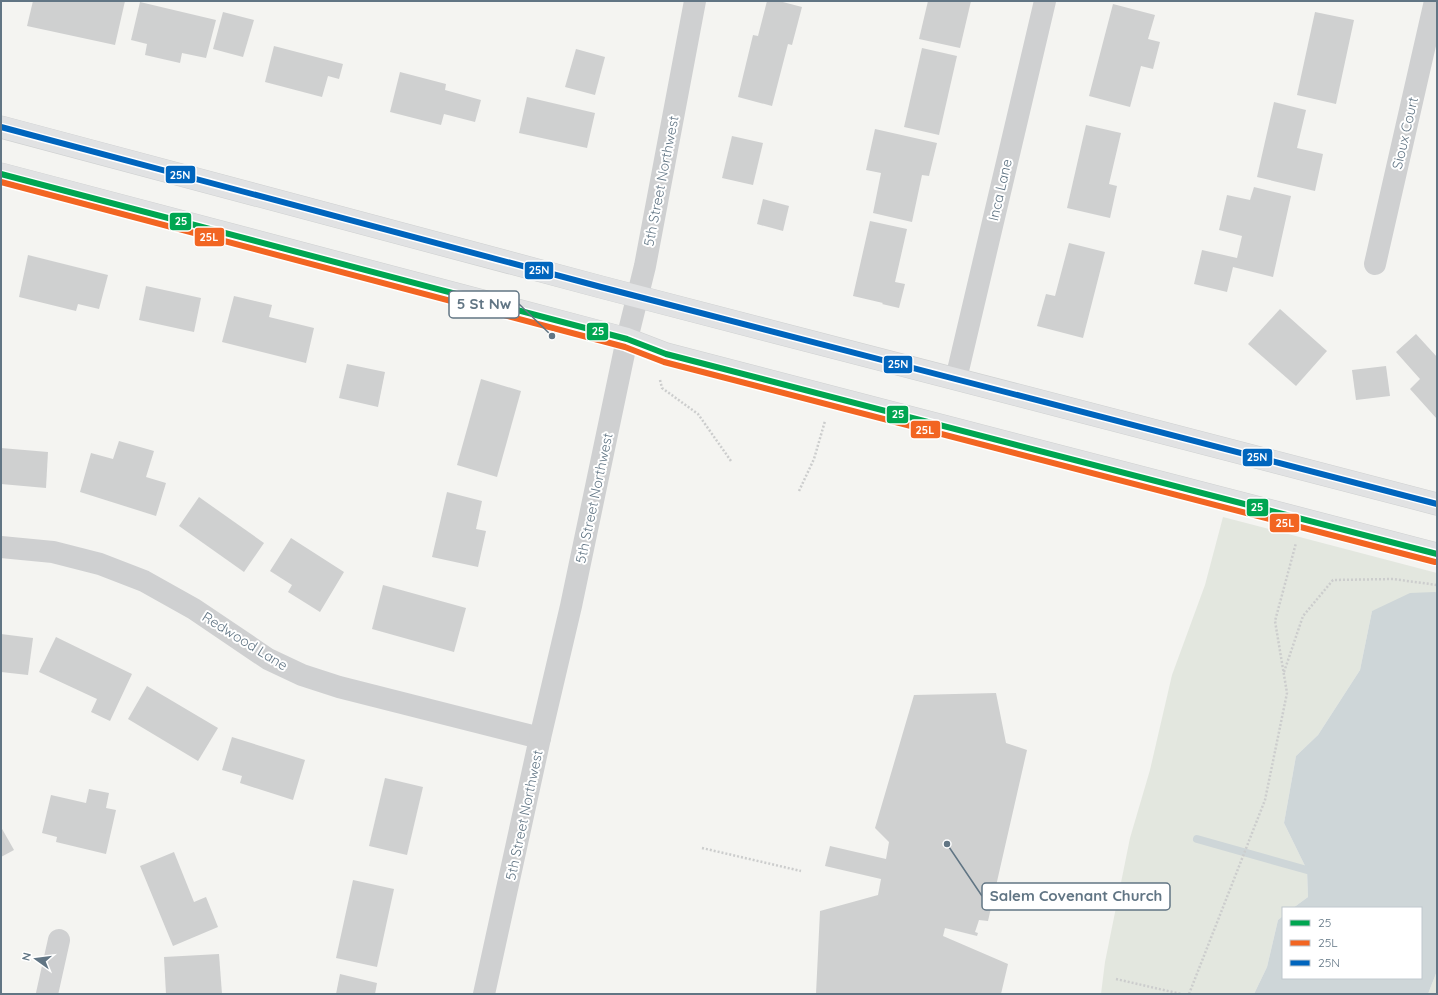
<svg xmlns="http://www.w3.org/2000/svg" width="1438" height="995" viewBox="0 0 1438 995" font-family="Quicksand,sans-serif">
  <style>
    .green { fill: #e3e7df }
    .water { fill: #ced6d8 }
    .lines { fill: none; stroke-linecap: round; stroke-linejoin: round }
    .stream { stroke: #ced6d8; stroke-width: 8 }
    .building { fill: #cfd0d0 }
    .major-casing { stroke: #cfd1d1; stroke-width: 23 }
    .path { stroke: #cccdcd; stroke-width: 2.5; stroke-dasharray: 2 2; stroke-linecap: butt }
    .minor { stroke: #cfd0d1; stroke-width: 22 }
    .major { stroke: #e1e2e3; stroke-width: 22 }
    .bus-1-casing { stroke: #fff; stroke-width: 9 }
    .bus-2-casing { stroke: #fff; stroke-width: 9 }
    .bus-3-casing { stroke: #fff; stroke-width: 9 }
    .bus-1 { stroke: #00a651; stroke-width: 6 }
    .bus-2 { stroke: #f26522; stroke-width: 6 }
    .bus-3 { stroke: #0065bd; stroke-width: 6 }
    .labels { text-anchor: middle; stroke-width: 4; stroke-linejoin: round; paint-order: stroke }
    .street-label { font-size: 14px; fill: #617584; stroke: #fff }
    .leader { fill: none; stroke: #617584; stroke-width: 1.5 }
    .callout-dot { fill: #617584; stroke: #fff; stroke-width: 1.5 }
    .callout { fill: #fff; stroke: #617584; stroke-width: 1.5 }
    .callout-label { font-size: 15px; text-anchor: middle; font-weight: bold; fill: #617584 }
    .line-badge { stroke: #fff; stroke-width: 1.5 }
    .badge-label { font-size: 11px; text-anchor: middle; font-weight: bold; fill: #fff }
  </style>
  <rect width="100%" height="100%" fill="#f4f4f1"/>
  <g class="green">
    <path d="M1223 517 1437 573V593L1372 611 1360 670 1318 735 1296 756 1284 823 1307 870 1308 897 1293 908H1283V916L1278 920 1267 967 1254 994H1101L1105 962 1130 838 1150 770 1172 675 1205 585Z"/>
    <path d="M1437 971V994H1428Z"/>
  </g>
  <path class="water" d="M1435 592 1437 593V971L1428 994H1254L1267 967 1278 920 1283 916V978H1421V908H1293L1308 897 1307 870 1284 823 1296 756 1318 735 1360 670 1372 611 1410 593Z"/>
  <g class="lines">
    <path class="stream" d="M1197 839 1307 870"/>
  </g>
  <g class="building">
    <path d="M33 1H125L115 45 27 26Z"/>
    <path d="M767 1H779L802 7 792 45 788 44 772 106 738 97 753 35 758 36Z"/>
    <path d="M928 1H971L960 48 919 39Z"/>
    <path d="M140 2 216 20 206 58 182 53 180 63 145 55 147 44 131 40Z"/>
    <path d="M1113 4 1155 15 1148 39 1160 42 1153 69 1141 66 1130 107 1089 96Z"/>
    <path d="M223 12 254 20 243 57 213 49Z"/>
    <path d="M1315 12 1354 20 1336 104 1297 95Z"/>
    <path d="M274 46 343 64 339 79 328 76 322 97 265 82Z"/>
    <path d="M922 48 957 56 939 135 904 127Z"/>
    <path d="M576 49 605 57 595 95 565 87Z"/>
    <path d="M400 72 446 84 445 90 481 100 475 122 444 114 441 125 390 112Z"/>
    <path d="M527 97 595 113 587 148 519 133Z"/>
    <path d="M1274 102 1306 110 1297 148 1323 154 1315 191 1257 177Z"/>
    <path d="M1086 125 1121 133 1109 184 1117 186 1110 218 1067 208Z"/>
    <path d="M875 129 937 143 929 176 922 175 912 222 873 213 881 173 866 170Z"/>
    <path d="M732 136 763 143 753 185 722 178Z"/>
    <path d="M1254 187 1291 196 1273 277 1233 267 1227 292 1194 284 1202 250 1237 258 1242 236 1219 230 1227 195 1250 200Z"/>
    <path d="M763 199 789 206 783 231 757 224Z"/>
    <path d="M870 221 907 229 895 282 905 284 899 308 882 304 883 303 853 296Z"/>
    <path d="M1069 243 1105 252 1083 338 1037 326 1046 294 1055 296Z"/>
    <path d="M28 255 108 275 99 309 78 304 76 311 19 297Z"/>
    <path d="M146 286 201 298 194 332 139 320Z"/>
    <path d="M234 296 272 305 269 317 314 328 306 363 222 342Z"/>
    <path d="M1280 309 1327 351 1296 386 1248 344Z"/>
    <path d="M1416 334 1437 357V419L1410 389 1420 379 1396 352Z"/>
    <path d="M347 364 385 372 378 407 339 398Z"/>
    <path d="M1386 366 1390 396 1356 400 1352 370Z"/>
    <path d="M481 379 521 391 497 477 457 465Z"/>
    <path d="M119 441 154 451 146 477 166 483 156 516 80 492 91 453 113 459Z"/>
    <path d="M1 448 48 452 46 488 1 484Z"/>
    <path d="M447 492 482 501 476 529 486 531 478 567 432 557Z"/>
    <path d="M199 497 264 543 244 572 179 526Z"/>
    <path d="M291 538 344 572 320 612 288 592 292 585 270 571Z"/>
    <path d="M383 585 466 608 454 652 372 629Z"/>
    <path d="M1 634 33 638 28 675 1 672Z"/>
    <path d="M56 637 132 674 110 721 91 712 97 699 39 672Z"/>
    <path d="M147 686 218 728 198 761 128 719Z"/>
    <path d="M996 693 1006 743 1027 750 988 921 979 920 975 932 978 933 977 936 945 928 943 936 1008 964 1001 994H816L820 911 878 895 881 879 825 866 830 846 886 859 889 842 875 828 914 695Z"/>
    <path d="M232 737 305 760 293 800 240 783 242 776 222 770Z"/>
    <path d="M385 778 423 787 407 855 369 846Z"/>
    <path d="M89 789 109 793 106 808 116 810 106 854 56 842 57 837 42 833 51 795 86 803Z"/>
    <path d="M1 827 14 850 1 857Z"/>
    <path d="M174 852 194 902 206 897 218 927 173 946 140 866Z"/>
    <path d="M353 880 394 889 377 967 336 958Z"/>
    <path d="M219 954 222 994H166L164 957Z"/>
    <path d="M340 974 377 983 375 994H336Z"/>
  </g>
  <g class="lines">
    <defs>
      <g id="major">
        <path d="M1 127 601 287 1437 504"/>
        <path d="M1 174 627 339 666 354 1437 554"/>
      </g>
    </defs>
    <use href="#major" class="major-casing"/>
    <g class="path">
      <path d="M660 380 662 388 698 414 731 461"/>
      <path d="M799 491 814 459 825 421"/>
      <path d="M1284 672 1303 616 1333 580 1393 579 1437 585"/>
      <path d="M702 848 801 871"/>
      <path d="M1116 979 1181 994"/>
      <path d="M1189 994 1265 800 1287 693 1275 621 1296 543"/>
    </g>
    <g class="minor">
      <path d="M1375 264 1435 1"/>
      <path d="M956 379 1045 1"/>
      <path d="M1 547 53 552 100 564 144 581 194 609 268 659 302 675 339 687 540 738"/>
      <path d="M47 994 59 940"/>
      <path d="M484 994 540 738 571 606 627 339 645 266 695 1"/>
    </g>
    <use href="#major" class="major"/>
    <defs>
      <path id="bus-1" d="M1 174 627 339 666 354 1437 554"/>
      <path id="bus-2" d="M1 182 625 347 664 362 1435 562"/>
      <path id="bus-3" d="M1 127 601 287 1437 504"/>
    </defs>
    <use href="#bus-1" class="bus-1-casing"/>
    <use href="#bus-2" class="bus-2-casing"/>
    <use href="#bus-3" class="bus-3-casing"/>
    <use href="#bus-1" class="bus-1"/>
    <use href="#bus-2" class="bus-2"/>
    <use href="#bus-3" class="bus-3"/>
  </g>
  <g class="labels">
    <g class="street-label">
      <text transform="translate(1405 133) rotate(-77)" y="5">Sioux Court</text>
      <text transform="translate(661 181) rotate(-79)" y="5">5th Street Northwest</text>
      <text transform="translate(1000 190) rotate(-77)" y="5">Inca Lane</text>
      <text transform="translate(594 498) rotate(-78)" y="5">5th Street Northwest</text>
      <text transform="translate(245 641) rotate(32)" y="5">Redwood Lane</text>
      <text transform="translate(524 815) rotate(-78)" y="5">5th Street Northwest</text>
    </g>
  </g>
  <path class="leader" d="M552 336L519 304M947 844L982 896"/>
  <g class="callout-dot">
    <circle cx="552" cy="336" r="4"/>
    <circle cx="947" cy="844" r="4"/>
  </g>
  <g class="callout">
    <rect x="449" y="291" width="70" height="27" rx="4"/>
    <rect x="982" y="883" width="188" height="27" rx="4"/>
  </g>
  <g class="callout-label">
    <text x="484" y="309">5 St Nw</text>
    <text x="1076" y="901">Salem Covenant Church</text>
  </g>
  <g class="line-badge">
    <rect x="165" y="165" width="31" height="19" rx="4" fill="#0065bd"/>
    <rect x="169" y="212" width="23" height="19" rx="4" fill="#00a651"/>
    <rect x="194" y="227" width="31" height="20" rx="4" fill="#f26522"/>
    <rect x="524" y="261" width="30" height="19" rx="4" fill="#0065bd"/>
    <rect x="586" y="322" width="23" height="19" rx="4" fill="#00a651"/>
    <rect x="883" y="355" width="30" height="19" rx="4" fill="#0065bd"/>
    <rect x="886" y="405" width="23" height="19" rx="4" fill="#00a651"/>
    <rect x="910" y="420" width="31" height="19" rx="4" fill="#f26522"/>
    <rect x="1242" y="448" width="31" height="19" rx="4" fill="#0065bd"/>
    <rect x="1246" y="498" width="23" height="19" rx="4" fill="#00a651"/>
    <rect x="1269" y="513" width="31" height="20" rx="4" fill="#f26522"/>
  </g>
  <g class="badge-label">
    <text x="180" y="179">25N</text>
    <text x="181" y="225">25</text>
    <text x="209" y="241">25L</text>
    <text x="539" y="274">25N</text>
    <text x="598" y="335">25</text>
    <text x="898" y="368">25N</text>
    <text x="898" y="418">25</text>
    <text x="925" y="434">25L</text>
    <text x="1257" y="461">25N</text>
    <text x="1257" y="511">25</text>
    <text x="1285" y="527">25L</text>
  </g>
  <rect width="1438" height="995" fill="none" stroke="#617584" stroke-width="4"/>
  <rect x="1282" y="907" width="140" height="72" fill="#ffffff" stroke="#c0c8ce"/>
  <rect x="1290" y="920" width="20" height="6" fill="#00a651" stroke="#c0c8ce"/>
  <text x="1318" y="927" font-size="12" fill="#617584">25</text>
  <rect x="1290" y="940" width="20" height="6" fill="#f26522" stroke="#c0c8ce"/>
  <text x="1318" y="947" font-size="12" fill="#617584">25L</text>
  <rect x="1290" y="960" width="20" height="6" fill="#0065bd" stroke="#c0c8ce"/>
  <text x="1318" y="967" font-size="12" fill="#617584">25N</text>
  <g transform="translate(36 959) rotate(284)" stroke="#ffffff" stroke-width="3" paint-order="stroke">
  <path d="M0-3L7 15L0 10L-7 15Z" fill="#617584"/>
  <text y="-6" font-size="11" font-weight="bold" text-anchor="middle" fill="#617584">N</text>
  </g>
</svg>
